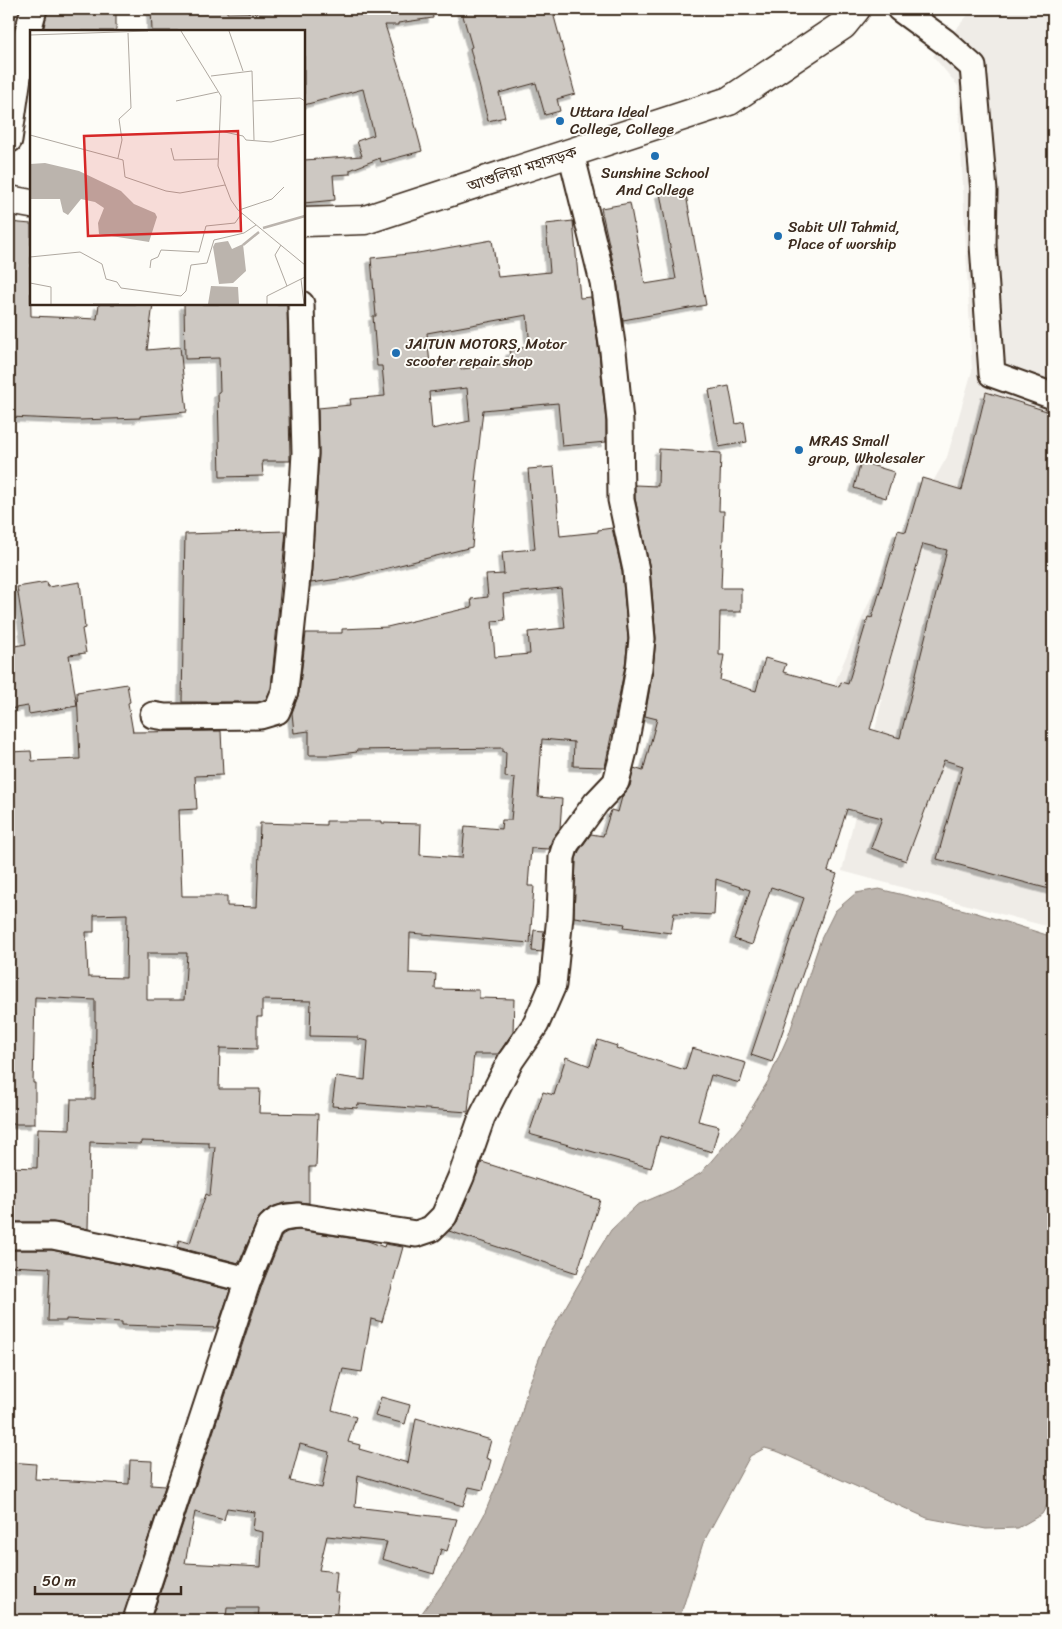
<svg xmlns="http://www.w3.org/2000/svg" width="1062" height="1629" viewBox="0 0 1062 1629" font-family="Sriracha,'Noto Sans Bengali',sans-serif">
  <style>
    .built { fill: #efece7 }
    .water { fill: #bbb4ad; stroke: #887d74 }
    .building { fill: #cdc8c2; stroke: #3b2a1e; fill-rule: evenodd; filter: url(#shadow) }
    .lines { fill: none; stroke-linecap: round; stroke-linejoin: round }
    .minor-casing { stroke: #3b2a1e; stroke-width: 29 }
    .highway-casing { stroke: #3b2a1e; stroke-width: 31 }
    .minor { stroke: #fdfcf7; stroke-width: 25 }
    .highway { stroke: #fdfcf7; stroke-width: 28 }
    .poi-dot { fill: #1f6fb2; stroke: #fdfcf7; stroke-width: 2 }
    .labels { text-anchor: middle; stroke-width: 4; stroke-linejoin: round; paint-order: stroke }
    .poi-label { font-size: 15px; fill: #3b2a1e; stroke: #fdfcf7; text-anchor: start }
    .street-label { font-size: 15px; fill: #3b2a1e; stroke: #fdfcf7 }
    .inset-river { fill: none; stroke: #bbb4ad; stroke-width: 2.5 }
    .inset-road { fill: none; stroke: #afa8a0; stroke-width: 1 }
    .view { fill: #d62828; fill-opacity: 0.15; stroke: #d62828; stroke-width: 2.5 }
    .inset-edge { fill: none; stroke: #3b2a1e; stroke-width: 2.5 }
  </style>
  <defs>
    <filter id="shadow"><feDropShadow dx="-4.5" dy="4.5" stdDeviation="0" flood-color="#0004"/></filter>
  </defs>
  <rect width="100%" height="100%" fill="#fdfcf7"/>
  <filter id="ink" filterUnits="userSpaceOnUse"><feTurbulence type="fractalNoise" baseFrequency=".02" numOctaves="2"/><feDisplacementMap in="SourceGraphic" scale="10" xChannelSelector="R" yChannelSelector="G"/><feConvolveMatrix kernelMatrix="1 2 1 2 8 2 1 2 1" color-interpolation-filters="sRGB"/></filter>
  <g filter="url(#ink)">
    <path class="built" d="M973 9H1044L1053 47V928L842 871 882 700 829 697 882 571 947 457 972 371 958 86 933 56Z"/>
    <path class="water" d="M879 889 977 913 1053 937V1495L1042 1514 1018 1528 986 1529 927 1518 779 1452 765 1448 750 1456 703 1543 679 1620H417L456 1565 484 1515 503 1469 519 1424 528 1387 546 1341 593 1259 611 1230 637 1205 670 1191 701 1173 741 1126 768 1081 789 1034 821 939 835 911 856 893Z"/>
    <g class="building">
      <path d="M48 9H116V31H43Z"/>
      <path d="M151 9H227V13L271 12V9H310V10L432 9 433 18 398 23V25H385L405 87 422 151 381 162 380 158 350 170V174L333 175 335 200 304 203V160L362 156 357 141 374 135 363 89 304 105V31H152Z"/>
      <path d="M461 9H527L529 14 552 9 575 94 557 99 560 111 545 115 536 83 499 93 505 117 488 121 470 48 472 47Z"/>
      <path d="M685 189 706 305 623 320 617 280 601 208 630 203 645 284 676 279 660 193Z"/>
      <path d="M573 221 580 298 591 297 599 353 606 422V442L562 446 558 403 483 410 475 481H478L472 547 352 577 311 583 319 454 318 408 351 405 350 399 385 396 382 366H377L373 316H376L371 258 418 253 492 240 498 277 550 272 546 224ZM527 315 530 346 510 351 513 364 461 369 460 362 430 365 427 333ZM467 388 470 421 432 429 429 392Z"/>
      <path d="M9 222 31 224V267H30L31 316 97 319 99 304H153L147 350 180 347 187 412 140 416V418L80 420 9 417V361H10L14 299H9Z"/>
      <path d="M184 304H287L290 461H262L263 476 220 477 218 392H220L219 358 185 359Z"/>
      <path d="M729 386 736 424 744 422 747 442 719 447 709 390Z"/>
      <path d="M986 392 1053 413V890L937 859 963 766 944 760 906 861 871 848 882 818 847 809 828 871 837 874 772 1062 751 1055 804 898 771 887 752 945 734 939 750 890 716 879 714 915 674 913 671 933 624 927 625 924 574 917 576 859 579 851 591 834 603 836 611 810 618 812 622 797 630 786 634 768 643 771 657 719 645 716 653 670 656 638 650 569 635 498V485L658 486 659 449 721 453 719 511H724L721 588H741V612H720L719 655H724L720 680 756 691 765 658 786 664 783 672 839 687 841 682 848 684 868 617 872 618 898 530 906 532 922 478 962 490ZM923 544 947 550 900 738 870 729Z"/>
      <path d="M861 462 894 472 886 498 854 488Z"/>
      <path d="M554 467 560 536 598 532V530L612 528 622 572 628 639 625 666 605 767 573 766 574 742 542 739 538 797 562 799 560 828 552 839 549 849 531 848 528 886H534L530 943 410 933 409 973 436 974 435 989 479 990V998L514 999 513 1032 498 1054H474L468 1112 358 1104 357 1108 332 1106 336 1076 365 1080 368 1041 358 1039V1037L310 1036 311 1001 262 1000V1017H257V1049L220 1048 219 1089H260L259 1113 318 1114 316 1167H309V1203L298 1202 284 1203 274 1206 264 1212 257 1221 239 1263 177 1247 179 1240 190 1243 206 1194 210 1196 215 1147H209V1143L141 1141V1144L90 1142 88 1229 53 1222H9L10 1167 37 1168 38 1128 70 1129 71 1099H95L96 1021H95V1000L35 997 33 1083H35V1124H9V752L31 751 32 761 80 759 77 692 127 684 130 702 128 703 133 732 221 731 223 775 195 776 197 809 179 810 182 896H227V906L257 907 260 823 326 825V821H382V823L421 824 420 855 462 858 465 826 501 829 502 820H511L515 778 505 777 506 752H503V748L356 750 357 752 332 755H309V731L294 733 292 713 299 693 306 633H342V629L387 627 472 607 471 599 488 597 486 575 504 574 502 552 535 549 528 469ZM561 588 565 628 528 632 530 654 495 657 492 621 505 620 503 594ZM127 914 126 978 88 977 86 932H94V915ZM147 953H187L184 1000H147Z"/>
      <path d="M286 531 271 688 266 699 258 702H182L185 534Z"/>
      <path d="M47 582 48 587 80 582 85 628 82 629 86 653 69 655 77 706 29 714 28 706 9 709V647L26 644 17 587Z"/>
      <path d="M534 930 544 931 542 952 532 951Z"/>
      <path d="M598 1040 617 1046 616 1048 685 1070 692 1048 746 1063 740 1083 711 1075 698 1121 719 1126 712 1152 660 1136 651 1168 529 1134 543 1092 554 1095 566 1057 590 1066Z"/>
      <path d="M482 1162 600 1200 577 1273 449 1231 457 1222Z"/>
      <path d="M298 1230 368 1241 384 1247 385 1244 403 1247 382 1322 371 1319 362 1372 343 1369 332 1410 356 1417 348 1442 360 1445 359 1449 408 1463 416 1418 491 1440 486 1458 491 1460 483 1490 469 1487 463 1506 358 1475 355 1507 457 1519 447 1551 441 1549 434 1574 382 1559 387 1542 327 1536 319 1570 337 1572 335 1593H339L336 1620H258L259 1608H227L226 1620H151L262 1285 282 1235 287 1232ZM300 1444 329 1452 322 1488 290 1481ZM227 1508 255 1512 253 1530 263 1532 261 1567 185 1563 195 1512 224 1520Z"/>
      <path d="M9 1250H52L162 1273 230 1290 217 1328 122 1325V1322L66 1319V1321H48L50 1268 9 1266Z"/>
      <path d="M381 1397 410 1405 405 1424 375 1416Z"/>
      <path d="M130 1460 152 1461 151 1485 165 1486 122 1620H9V1462L36 1464 35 1479 129 1484Z"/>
    </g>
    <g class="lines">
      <defs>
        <g id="minor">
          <path d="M900 9 945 42 973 67 984 191 983 245 992 374 1053 396"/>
          <path d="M9 140 21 56 34 9"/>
          <path d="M153 715 165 717 260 716 277 711 285 691 298 568 305 453 301 304"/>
          <path d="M9 1236H53L165 1259 248 1280"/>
          <path d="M136 1620 248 1280 270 1226C279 1217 287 1217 299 1216L416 1234 431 1229 444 1216 461 1177 482 1117 511 1060 536 1024 553 985 560 916 562 857 566 844 596 803 616 782 624 751 639 668 642 639 636 570 621 500 620 421 613 351 603 282 571 153"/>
        </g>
        <g id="highway">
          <path d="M9 200 31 204"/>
          <path d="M304 222 365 220 729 101 843 25 856 9"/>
        </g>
      </defs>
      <use href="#minor" class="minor-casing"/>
      <use href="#highway" class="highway-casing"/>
      <use href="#minor" class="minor"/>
      <use href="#highway" class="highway"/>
    </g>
  </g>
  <g class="poi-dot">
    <circle cx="560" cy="121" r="5"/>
    <circle cx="655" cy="156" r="5"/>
    <circle cx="778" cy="236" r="5"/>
    <circle cx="396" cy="353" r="5"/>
    <circle cx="799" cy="450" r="5"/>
  </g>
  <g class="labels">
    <g class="poi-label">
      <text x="570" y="117">Uttara Ideal<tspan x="570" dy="17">College, College</tspan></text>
      <text x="655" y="178" text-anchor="middle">Sunshine School<tspan x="655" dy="17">And College</tspan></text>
      <text x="788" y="232">Sabit Ull Tahmid,<tspan x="788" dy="17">Place of worship</tspan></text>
      <text x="406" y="349">JAITUN MOTORS, Motor<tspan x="406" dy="17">scooter repair shop</tspan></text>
      <text x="809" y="446">MRAS Small<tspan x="809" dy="17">group, Wholesaler</tspan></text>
    </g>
    <g class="street-label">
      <text transform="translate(522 169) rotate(-18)" y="5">আশুলিয়া মহাসড়ক</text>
    </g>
  </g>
  <g transform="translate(30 30)">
    <rect width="275" height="275" fill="#fdfcf7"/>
    <path d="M15 133 49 141 91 161 104 174 125 183 127 187 119 212 69 204 68 193 74 178 65 172 51 169 38 185 33 182 30 169H0V134ZM198 211 202 219 213 214 216 241 203 253 189 254 183 217 185 213ZM181 256 208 257 209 274H178Z" fill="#bbb4ad"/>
    <path class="inset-river" d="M233 198 275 186M213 215 229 202"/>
    <path class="inset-road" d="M151 1 191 66 188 136 201 170 208 180 275 235M199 1 213 41M0 5 118 1M181 46 222 41 224 110M146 71 188 62M223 71 270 68 275 71M190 101 213 106 216 110 241 112 275 104M0 105 93 130 95 147 136 161 150 163 195 155M141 118 144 130 188 129M88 128 92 110 89 89 101 78 98 3M209 180 242 169 254 157M251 215 245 225 257 256M0 227 50 222 72 234 76 249 87 252 91 258 151 266 156 261 161 235 177 233 184 210 214 203 226 195M120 238 121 230 128 227 131 220 169 222 176 196 205 193 212 183M271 249 274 274M0 253 21 257V274M63 274H89M237 274V266L275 247"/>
    <path class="view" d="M208 101 211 201 58 206 54 106Z"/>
    <rect width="275" height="275" class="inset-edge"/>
  </g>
  <rect width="1062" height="1629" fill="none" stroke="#fdfcf7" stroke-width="30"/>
  <rect x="15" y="15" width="1032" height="1599" fill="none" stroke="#3b2a1e" stroke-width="2" filter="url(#ink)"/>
  <path d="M35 1586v8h146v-8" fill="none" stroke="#3b2a1e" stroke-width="2.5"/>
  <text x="42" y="1586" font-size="15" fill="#3b2a1e" stroke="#fdfcf7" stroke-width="4" paint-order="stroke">50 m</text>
</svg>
